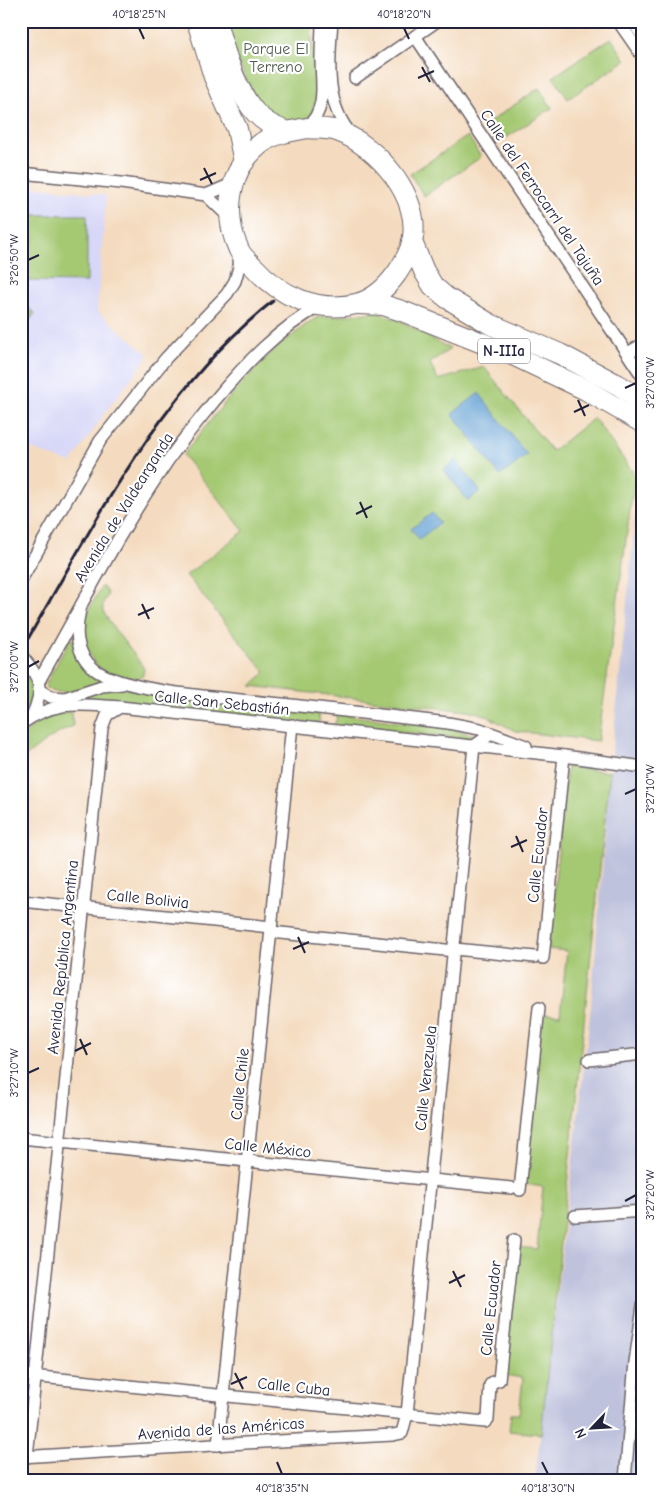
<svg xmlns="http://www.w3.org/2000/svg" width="664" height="1501" viewBox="0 0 664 1501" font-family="'Comic Neue',sans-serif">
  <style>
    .built { fill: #d7d7f8 }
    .industrial { fill: #bfc2dd }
    .green { fill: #a5c973; stroke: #647657 }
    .water { fill: #609fd2; stroke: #416086 }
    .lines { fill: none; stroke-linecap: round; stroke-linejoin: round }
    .street-casing { stroke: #6c6369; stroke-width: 14 }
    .highway-casing { stroke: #6c6369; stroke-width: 22 }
    .street { stroke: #fff; stroke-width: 11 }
    .highway { stroke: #fff; stroke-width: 20 }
    .rail { stroke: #22223b; stroke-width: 3 }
    .ticks { fill: none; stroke: #22223b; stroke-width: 2 }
    .labels { text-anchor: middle; stroke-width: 4.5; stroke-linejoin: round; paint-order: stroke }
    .shield { fill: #fff; stroke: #646476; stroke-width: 1 }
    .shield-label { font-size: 15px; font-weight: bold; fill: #22223b }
    .park-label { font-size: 16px; fill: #505c4f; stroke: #fff }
    .street-label { font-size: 16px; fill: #22223b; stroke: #fff }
    .neatline { fill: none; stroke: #22223b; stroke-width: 2 }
    .ticks-label { font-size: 12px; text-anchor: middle; fill: #22223b }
  </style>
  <rect width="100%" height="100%" fill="#fff"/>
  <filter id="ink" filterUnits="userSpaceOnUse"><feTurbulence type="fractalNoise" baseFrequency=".02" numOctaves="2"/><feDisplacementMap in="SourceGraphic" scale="10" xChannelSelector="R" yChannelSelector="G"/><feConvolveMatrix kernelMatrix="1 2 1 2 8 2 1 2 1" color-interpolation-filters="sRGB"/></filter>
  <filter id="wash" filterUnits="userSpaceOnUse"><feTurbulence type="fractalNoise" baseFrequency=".0096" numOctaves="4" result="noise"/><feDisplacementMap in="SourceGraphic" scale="20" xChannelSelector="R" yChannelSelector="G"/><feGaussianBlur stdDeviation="1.12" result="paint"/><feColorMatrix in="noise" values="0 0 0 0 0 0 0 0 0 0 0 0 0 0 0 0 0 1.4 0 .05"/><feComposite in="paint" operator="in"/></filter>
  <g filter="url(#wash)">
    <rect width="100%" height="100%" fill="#f4dbbf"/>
    <path class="built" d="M21 185 106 195 97 311 149 355 106 411 71 463 23 446 21 444Z"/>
    <path class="industrial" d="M643 440V1480H535L591 1006 611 763Z"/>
    <g class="green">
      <path d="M223 21H311L313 64 317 96 311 115 301 122 280 121 258 104 233 51Z"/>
      <path d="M611 38 626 60 568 99 553 77Z"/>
      <path d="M539 88 552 108 498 143 485 125Z"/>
      <path d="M468 136 481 157 424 196 410 174Z"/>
      <path d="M21 215H87V282L21 281Z"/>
      <path d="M21 303 35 313 21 332Z"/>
      <path d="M376 312 399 320 450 349 430 363 438 380 484 367 552 451 594 418 635 475 598 741 515 731 485 715 475 712 251 686 265 672 186 575 244 531 183 455 223 405 244 381 273 351 308 323 318 317 339 316Z"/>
      <path d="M102 586 108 594C106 598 102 603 103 609 105 621 136 654 144 669L143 675 138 678C125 677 111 676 100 668 88 658 81 636 85 621 88 609 96 597 102 586Z"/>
      <path d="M70 639H73L105 681C85 684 65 700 46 688V684Z"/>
      <path d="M21 666C36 683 38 699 21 716Z"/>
      <path d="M102 688H123L318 714 320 721 317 724 83 700 81 696Z"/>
      <path d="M72 712 73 726C53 735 37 746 21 761V738L24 735C43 718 46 714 72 712Z"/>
      <path d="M336 714 448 728 474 735 484 740 334 726 337 718Z"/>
      <path d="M567 767 610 772 541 1434 509 1431 511 1414H519L523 1378 504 1375 517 1247 537 1249 543 1187 525 1184 542 1014 560 1015 567 951 548 949Z"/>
    </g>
    <g class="water">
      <path d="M479 393 527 455 500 476 452 414Z"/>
      <path d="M456 460 480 491 468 501 444 470Z"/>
      <path d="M432 513 440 523 419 539 411 529Z"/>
    </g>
  </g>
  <g filter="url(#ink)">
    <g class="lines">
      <defs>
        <g id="street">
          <path d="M332 21C329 59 324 106 353 136"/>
          <path d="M618 21 643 57"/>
          <path d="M632 21 643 37"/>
          <path d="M415 36 643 377"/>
          <path d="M355 78 437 21"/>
          <path d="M307 128C328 107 321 84 321 57 321 45 322 33 322 21"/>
          <path d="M21 173 121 183 206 195 234 183"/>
          <path d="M206 195 230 218"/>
          <path d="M628 353 643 344"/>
          <path d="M21 580 100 441 166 358 227 294 235 281 239 267 240 252"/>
          <path d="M81 606C75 629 74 652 94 669 125 693 229 698 271 703 330 709 389 716 448 723L480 729 526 746"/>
          <path d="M21 655C40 678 45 688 32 716"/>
          <path d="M39 681C80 609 118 533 165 465 180 442 198 421 216 399 245 364 279 328 320 306"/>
          <path d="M39 690 51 697 65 698 102 686 122 684"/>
          <path d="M21 724C56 699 80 705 120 707L564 756 643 767"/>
          <path d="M21 901 271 927"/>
          <path d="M271 932 455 951"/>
          <path d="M455 949 535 957"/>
          <path d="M543 958 564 756"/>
          <path d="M589 1060 643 1054"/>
          <path d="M21 1138 511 1188"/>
          <path d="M520 1190 539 1008"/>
          <path d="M575 1216 643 1211"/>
          <path d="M21 1375 485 1422 488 1419 490 1385 493 1382 499 1380 514 1240"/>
          <path d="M218 1445 292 725"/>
          <path d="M21 1457 279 1441 393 1435 402 1433 407 1414 474 746 491 734"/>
          <path d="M27 1457 102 728 107 715 120 707"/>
          <path d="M625 1480 635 1362 643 1306"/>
        </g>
        <g id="highway">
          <path d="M197 21 214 77 237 129 244 162"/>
          <path d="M216 21C223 48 237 93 256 113 264 122 274 127 285 131"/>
          <path d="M307 128C316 129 328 128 337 131 377 145 423 198 412 242 410 253 403 264 397 273 387 287 373 300 356 304 317 313 280 296 254 267 249 262 242 257 239 250 223 216 228 171 258 146 271 134 290 131 307 128Z"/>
          <path d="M412 242 424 271 433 286 447 298 490 324 560 354 620 386 643 401"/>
          <path d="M359 304 383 305 402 311 515 356 586 390 643 423"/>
        </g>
      </defs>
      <use href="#street" class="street-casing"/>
      <use href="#highway" class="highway-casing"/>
      <use href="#street" class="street"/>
      <use href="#highway" class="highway"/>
      <path class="rail" d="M21 651C93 527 159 391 273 301"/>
    </g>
  </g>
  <path class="ticks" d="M139 28 144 39M404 28 409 39M422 67 430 82M418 78 434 71M204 168 212 184M200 180 216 173M28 260 39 255M625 388 636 383M578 400 585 416M574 412 589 405M360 502 367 518M356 514 372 506M142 604 149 619M138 615 154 608M28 667 39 661M625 794 636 789M516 836 523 852M511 847 527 840M298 937 305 953M293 949 309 942M80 1039 87 1055M75 1051 91 1043M28 1073 39 1068M625 1201 636 1195M453 1271 461 1287M449 1283 465 1275M235 1373 243 1389M231 1384 247 1377M277 1462 282 1474M542 1462 548 1474"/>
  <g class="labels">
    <rect class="shield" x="478" y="338.5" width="52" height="25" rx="4"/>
    <g class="shield-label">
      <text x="504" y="356">N-IIIa</text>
    </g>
    <g class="park-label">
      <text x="276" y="54">Parque El<tspan x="276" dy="18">Terreno</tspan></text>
    </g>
    <g class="street-label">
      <text transform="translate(543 197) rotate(56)" y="6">Calle del Ferrocarrl del Tajuña</text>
      <text transform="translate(123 507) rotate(-58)" y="6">Avenida de Valdearganda</text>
      <text transform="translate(222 702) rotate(6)" y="6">Calle San Sebastián</text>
      <text transform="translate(537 855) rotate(-84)" y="6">Calle Ecuador</text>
      <text transform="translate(148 898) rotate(6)" y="6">Calle Bolivia</text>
      <text transform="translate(62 957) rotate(-84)" y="6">Avenida República Argentina</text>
      <text transform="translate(425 1078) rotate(-84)" y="6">Calle Venezuela</text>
      <text transform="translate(239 1084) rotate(-84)" y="6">Calle Chile</text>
      <text transform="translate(268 1147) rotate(6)" y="6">Calle México</text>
      <text transform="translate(490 1308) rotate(-84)" y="6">Calle Ecuador</text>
      <text transform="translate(294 1386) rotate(6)" y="6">Calle Cuba</text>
      <text transform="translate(221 1428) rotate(-4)" y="6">Avenida de las Américas</text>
    </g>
  </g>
  <rect width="664" height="1501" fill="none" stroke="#fff" stroke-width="55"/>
  <g transform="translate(592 1428) rotate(245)" stroke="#ffffff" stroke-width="4" paint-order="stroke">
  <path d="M0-4L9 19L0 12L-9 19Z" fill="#22223b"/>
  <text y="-8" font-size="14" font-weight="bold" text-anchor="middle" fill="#22223b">N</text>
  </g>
  <rect x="28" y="28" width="608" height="1446" class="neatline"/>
  <g class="ticks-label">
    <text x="139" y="18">40°18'25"N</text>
    <text x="404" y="18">40°18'20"N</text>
    <text transform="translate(14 260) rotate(-90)" y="4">3°26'50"W</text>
    <text transform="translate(650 383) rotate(-90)" y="4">3°27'00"W</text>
    <text transform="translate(14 667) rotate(-90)" y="4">3°27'00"W</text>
    <text transform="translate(650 789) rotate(-90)" y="4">3°27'10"W</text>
    <text transform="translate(14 1073) rotate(-90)" y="4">3°27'10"W</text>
    <text transform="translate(650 1195) rotate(-90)" y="4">3°27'20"W</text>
    <text x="282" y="1492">40°18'35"N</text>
    <text x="548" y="1492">40°18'30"N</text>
  </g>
</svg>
